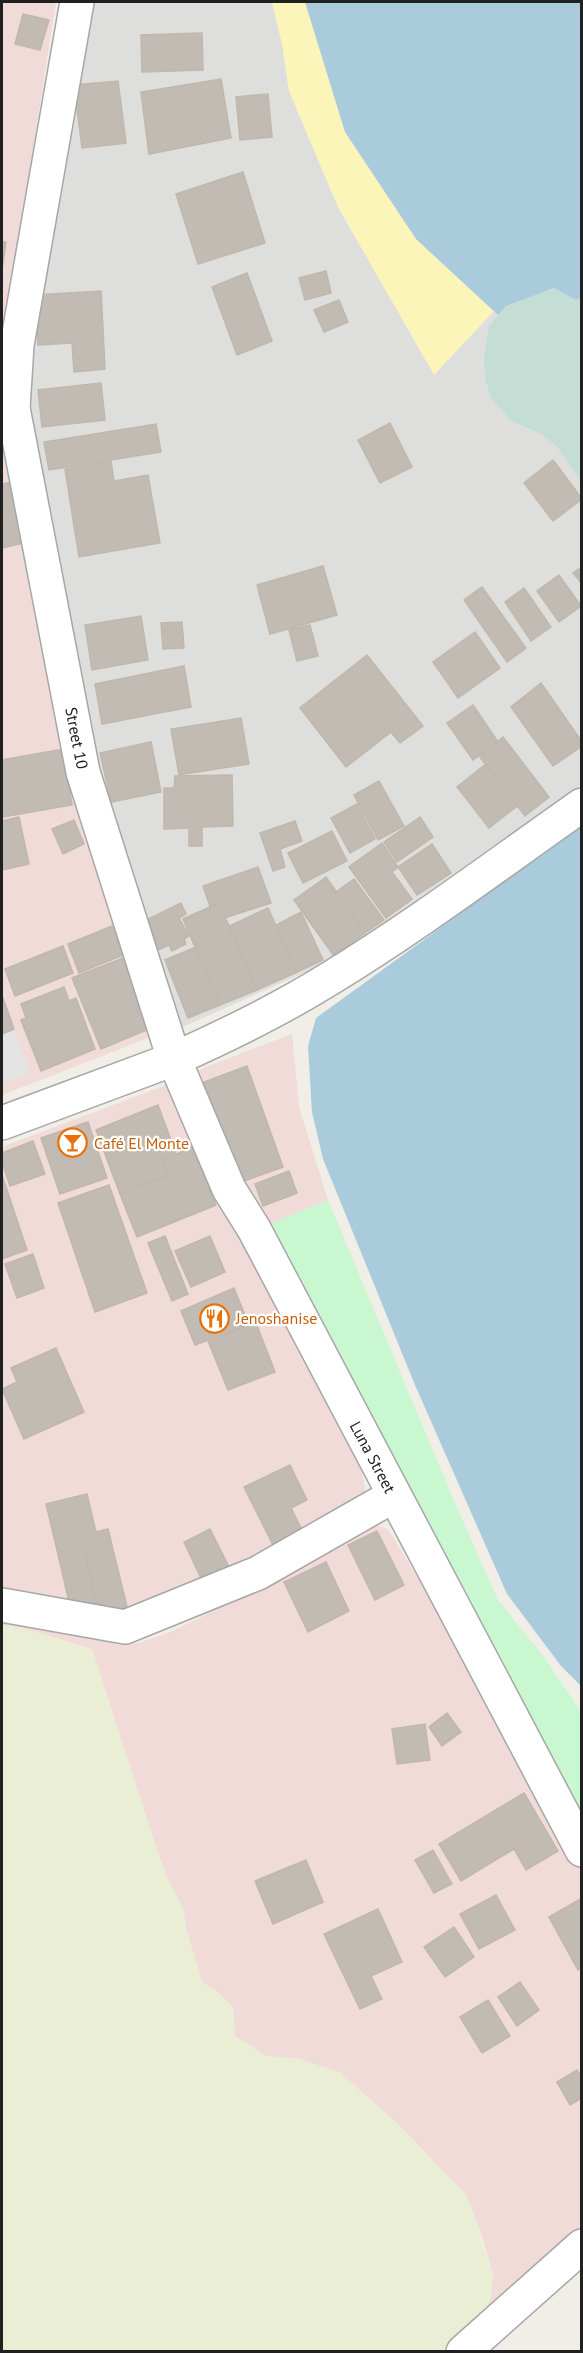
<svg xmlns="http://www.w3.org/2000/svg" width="583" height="2353" viewBox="0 0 583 2353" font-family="'PT Sans',sans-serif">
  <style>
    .residential { fill: #dededd }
    .commercial { fill: #f0dbd8 }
    .farmland { fill: #e9eed4 }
    .wetland { fill: #c5ded5 }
    .sand { fill: #fbf5ba }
    .park { fill: #c8f7d0 }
    .parking { fill: #e4e4e4 }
    .water { fill: #aacbdb }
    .building { fill: #c1bbb4; stroke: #c1b7aa; stroke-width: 1.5 }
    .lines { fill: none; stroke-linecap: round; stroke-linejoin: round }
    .minor-casing { stroke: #a7a7a7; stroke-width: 36 }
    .tertiary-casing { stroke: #a7a7a7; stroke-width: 36 }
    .minor { stroke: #fff; stroke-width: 33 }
    .tertiary { stroke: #fff; stroke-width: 33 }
    .labels { text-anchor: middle; stroke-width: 4.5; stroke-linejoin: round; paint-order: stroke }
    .street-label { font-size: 16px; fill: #202020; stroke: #fff }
    .food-label { font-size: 16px; fill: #c56008; stroke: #fff; text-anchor: start }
  </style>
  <rect width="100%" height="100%" fill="#f0eee7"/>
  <path class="residential" d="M89 2H272L282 44 289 91 338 207 434 374 494 311 498 315 489 326 511 421 541 434 557 447 581 481V786L328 962 176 1030 101 799 30 441 26 348Z"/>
  <g class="commercial">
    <path d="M2 2H56L2 349Z"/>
    <path d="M2 429 76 808 156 1035 2 1095Z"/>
    <path d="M292 1034 299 1107 328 1200 262 1227 193 1072Z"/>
    <path d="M166 1085 172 1088 220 1192 358 1461 363 1476 365 1492 358 1506 133 1618 2 1599V1147Z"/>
    <path d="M363 1525H377L388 1529 451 1633 581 1867V2227L538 2264 483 2320 493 2275 484 2242 467 2196 399 2125 339 2072 299 2059 266 2056 235 2036 233 2007 214 1989 202 1982 186 1928 183 1908 168 1880 157 1850 92 1649 26 1629 2 1625V1618L109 1639 117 1645 139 1643 173 1631 221 1607 281 1575Z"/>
  </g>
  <path class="farmland" d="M2 1625 26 1629 92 1649 157 1850 168 1880 183 1908 186 1928 202 1982 214 1989 233 2007 235 2036 266 2056 299 2059 339 2072 399 2125 467 2196 493 2275 491 2298 478 2326 449 2351H2Z"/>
  <path class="wetland" d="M555 288 576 300 581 298V481L557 447 541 434 511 421 491 398 485 378 484 359 489 326 505 306 528 296Z"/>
  <path class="sand" d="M272 2H305L345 132 416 239 494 311 434 375 338 207 289 91 282 44Z"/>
  <path class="park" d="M328 1200 457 1508 498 1600 544 1657 581 1712V1826L262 1227Z"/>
  <path class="parking" d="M14 1029 30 1072 2 1084V1034Z"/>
  <g class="water">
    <path d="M305 2H581V298L576 300 554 288 506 306 498 315 416 239 345 132Z"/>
    <path d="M581 826V1686L561 1666 507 1594 415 1385 323 1159 312 1112 308 1046 316 1018Z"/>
  </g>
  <g class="building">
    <path d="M23 14 49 20 40 50 15 44Z"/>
    <path d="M202 33 203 70 142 72 141 35Z"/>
    <path d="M221 79 231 138 149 154 141 92Z"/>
    <path d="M118 81 126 143 82 148 74 85Z"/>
    <path d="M268 94 272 137 240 140 236 97Z"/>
    <path d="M243 172 265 243 198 264 176 194Z"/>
    <path d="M2 242H6L2 271Z"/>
    <path d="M326 271 331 293 305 300 299 278Z"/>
    <path d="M247 273 272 341 237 355 212 287Z"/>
    <path d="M101 291 105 369 74 372 72 343 38 345 35 295Z"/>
    <path d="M339 300 348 322 324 332 314 310Z"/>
    <path d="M101 383 105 420 42 427 38 390Z"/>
    <path d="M390 423 412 467 380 483 358 440Z"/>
    <path d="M156 424 161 452 49 470 44 442Z"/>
    <path d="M553 460 582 499 553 521 524 483Z"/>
    <path d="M111 461 114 481 148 475 160 543 79 557 65 469Z"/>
    <path d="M12 482 24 543 2 548V484Z"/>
    <path d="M323 566 337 615 270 634 257 585Z"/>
    <path d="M582 567V584L573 573Z"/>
    <path d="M559 575 581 606 559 622 537 591Z"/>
    <path d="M482 587 526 648 507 662 464 600Z"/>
    <path d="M524 588 551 627 531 641 505 602Z"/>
    <path d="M141 616 148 660 92 670 85 625Z"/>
    <path d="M182 622 184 648 163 649 161 623Z"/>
    <path d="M310 625 318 656 297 661 289 630Z"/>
    <path d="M475 632 500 668 458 698 433 662Z"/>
    <path d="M367 655 423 726 400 743 391 732 346 767 300 708Z"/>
    <path d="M184 666 191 707 102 724 95 684Z"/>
    <path d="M541 683 582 742V746L553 766 511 707Z"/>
    <path d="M473 705 498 742 473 760 447 723Z"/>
    <path d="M241 718 249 764 179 775 171 729Z"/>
    <path d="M503 737 549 797 525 816 480 757Z"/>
    <path d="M151 742 161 792 111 802 100 753Z"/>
    <path d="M63 749 72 805 2 817V760Z"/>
    <path d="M486 764 517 806 489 828 457 787Z"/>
    <path d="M232 775 233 826 202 827V846H189V828L164 829V788H174L175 776Z"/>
    <path d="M379 781 404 826 378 840 354 795Z"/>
    <path d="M357 804 375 839 350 853 331 818Z"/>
    <path d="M19 817 29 864 2 870V821Z"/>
    <path d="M420 817 433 837 397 862 384 842Z"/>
    <path d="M74 820 84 844 63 854 52 829Z"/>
    <path d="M295 821 302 841 280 849 285 867 273 871 260 833Z"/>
    <path d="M332 831 347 861 303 883 288 853Z"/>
    <path d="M382 843 398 867 392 872 412 899 386 918 349 867Z"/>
    <path d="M432 844 451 873 417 895 398 867Z"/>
    <path d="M258 867 271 903 215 921 203 886Z"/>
    <path d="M326 877 365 933 334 956 294 900Z"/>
    <path d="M354 879 384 920 365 933 336 892Z"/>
    <path d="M181 903 186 914 179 918 189 936 184 939 186 944 172 951 169 945 158 950 144 921Z"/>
    <path d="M219 903 257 990 220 1005 183 919Z"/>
    <path d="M268 908 297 972 257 990 229 926Z"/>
    <path d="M301 912 323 960 297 972 276 925Z"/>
    <path d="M112 926 123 955 79 973 68 944Z"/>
    <path d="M63 946 73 973 15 996 5 969Z"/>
    <path d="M196 947 220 1005 188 1018 165 960Z"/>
    <path d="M123 958 151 1028 101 1049 72 978Z"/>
    <path d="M64 987 69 1001 76 998 95 1049 41 1071 21 1020 26 1018 21 1004Z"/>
    <path d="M2 995 14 1029 2 1034Z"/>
    <path d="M247 1066 283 1167 236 1184 199 1084Z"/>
    <path d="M158 1105 176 1154 162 1160 168 1175 120 1194 96 1130Z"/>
    <path d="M88 1122 107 1178 60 1194 41 1138Z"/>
    <path d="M33 1141 45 1174 10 1186 2 1162V1153Z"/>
    <path d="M193 1147 216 1205 137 1237 120 1194 168 1175 162 1160Z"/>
    <path d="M289 1171 297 1193 263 1206 255 1184Z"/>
    <path d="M2 1175 27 1250 2 1259Z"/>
    <path d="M109 1185 147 1293 95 1312 58 1203Z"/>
    <path d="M165 1236 188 1294 172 1301 148 1243Z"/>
    <path d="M210 1236 225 1272 191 1287 175 1251Z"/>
    <path d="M33 1254 44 1288 17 1298 5 1264Z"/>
    <path d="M234 1288 249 1325 195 1345 181 1311Z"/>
    <path d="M256 1323 275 1372 228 1390 208 1341Z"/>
    <path d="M56 1348 84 1412 24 1439 2 1389 17 1382 11 1368Z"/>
    <path d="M290 1465 307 1500 291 1508 306 1538 277 1553 244 1487Z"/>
    <path d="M87 1494 96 1532 108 1529 128 1611 98 1610 84 1548 58 1554 46 1504Z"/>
    <path d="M210 1529 229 1567 202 1580 184 1542Z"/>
    <path d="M377 1531 404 1585 375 1600 348 1545Z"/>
    <path d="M84 1548 98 1610 71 1611 58 1554Z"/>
    <path d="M326 1562 349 1611 308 1632 284 1582Z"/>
    <path d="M447 1713 461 1732 442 1746 429 1727Z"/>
    <path d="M425 1724 430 1760 397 1764 392 1729Z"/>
    <path d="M524 1793 558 1851 526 1870 514 1849 461 1881 439 1844Z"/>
    <path d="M433 1850 452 1884 434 1893 415 1860Z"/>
    <path d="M306 1860 323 1902 273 1924 255 1881Z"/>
    <path d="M496 1895 515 1930 479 1949 460 1914Z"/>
    <path d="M582 1898V1968L578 1970 549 1917Z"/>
    <path d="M378 1909 402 1962 371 1976 382 1999 360 2009 324 1934Z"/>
    <path d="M454 1927 474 1957 445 1977 424 1947Z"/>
    <path d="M520 1982 539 2010 517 2026 498 1997Z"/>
    <path d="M488 2000 510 2036 482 2053 460 2017Z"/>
    <path d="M577 2070 582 2078V2098L570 2105 557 2082Z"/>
  </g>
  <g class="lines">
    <defs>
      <g id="minor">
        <path d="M13 408 17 345 77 2"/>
        <path d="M174 1059C228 1035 279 1010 329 979 416 926 498 864 582 805"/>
        <path d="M2 1605 125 1627 258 1573 393 1496"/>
      </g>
      <g id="tertiary">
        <path d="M2 409 13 408 83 772 174 1059 229 1189 254 1229 582 1850"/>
        <path d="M2 1123 174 1059"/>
        <path d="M463 2352 582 2246"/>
      </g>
    </defs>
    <use href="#minor" class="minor-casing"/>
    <use href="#tertiary" class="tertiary-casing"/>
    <use href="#minor" class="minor"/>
    <use href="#tertiary" class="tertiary"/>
  </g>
  <defs>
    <symbol id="bar-ring" viewBox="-11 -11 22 22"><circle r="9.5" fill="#fff" stroke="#e8710a" stroke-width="1.5"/><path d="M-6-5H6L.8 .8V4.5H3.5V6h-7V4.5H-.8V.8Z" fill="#e8710a"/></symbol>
    <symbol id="restaurant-ring" viewBox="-11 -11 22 22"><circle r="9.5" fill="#fff" stroke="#e8710a" stroke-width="1.5"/><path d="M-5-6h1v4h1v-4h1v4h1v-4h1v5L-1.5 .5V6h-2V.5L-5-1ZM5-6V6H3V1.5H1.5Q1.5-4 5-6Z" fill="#e8710a"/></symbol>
  </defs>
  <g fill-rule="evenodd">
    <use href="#bar-ring" x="56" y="1126" width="33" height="33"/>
    <use href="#restaurant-ring" x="198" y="1302" width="33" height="33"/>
  </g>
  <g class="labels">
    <g class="street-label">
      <text transform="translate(77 738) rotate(79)" y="6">Street 10</text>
      <text transform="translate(373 1457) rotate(62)" y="6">Luna Street</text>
    </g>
    <g class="food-label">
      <text x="94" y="1149">Café El Monte</text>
      <text x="236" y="1324">Jenoshanise</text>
    </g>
  </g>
  <rect width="583" height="2353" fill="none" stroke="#202020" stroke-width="6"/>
</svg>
